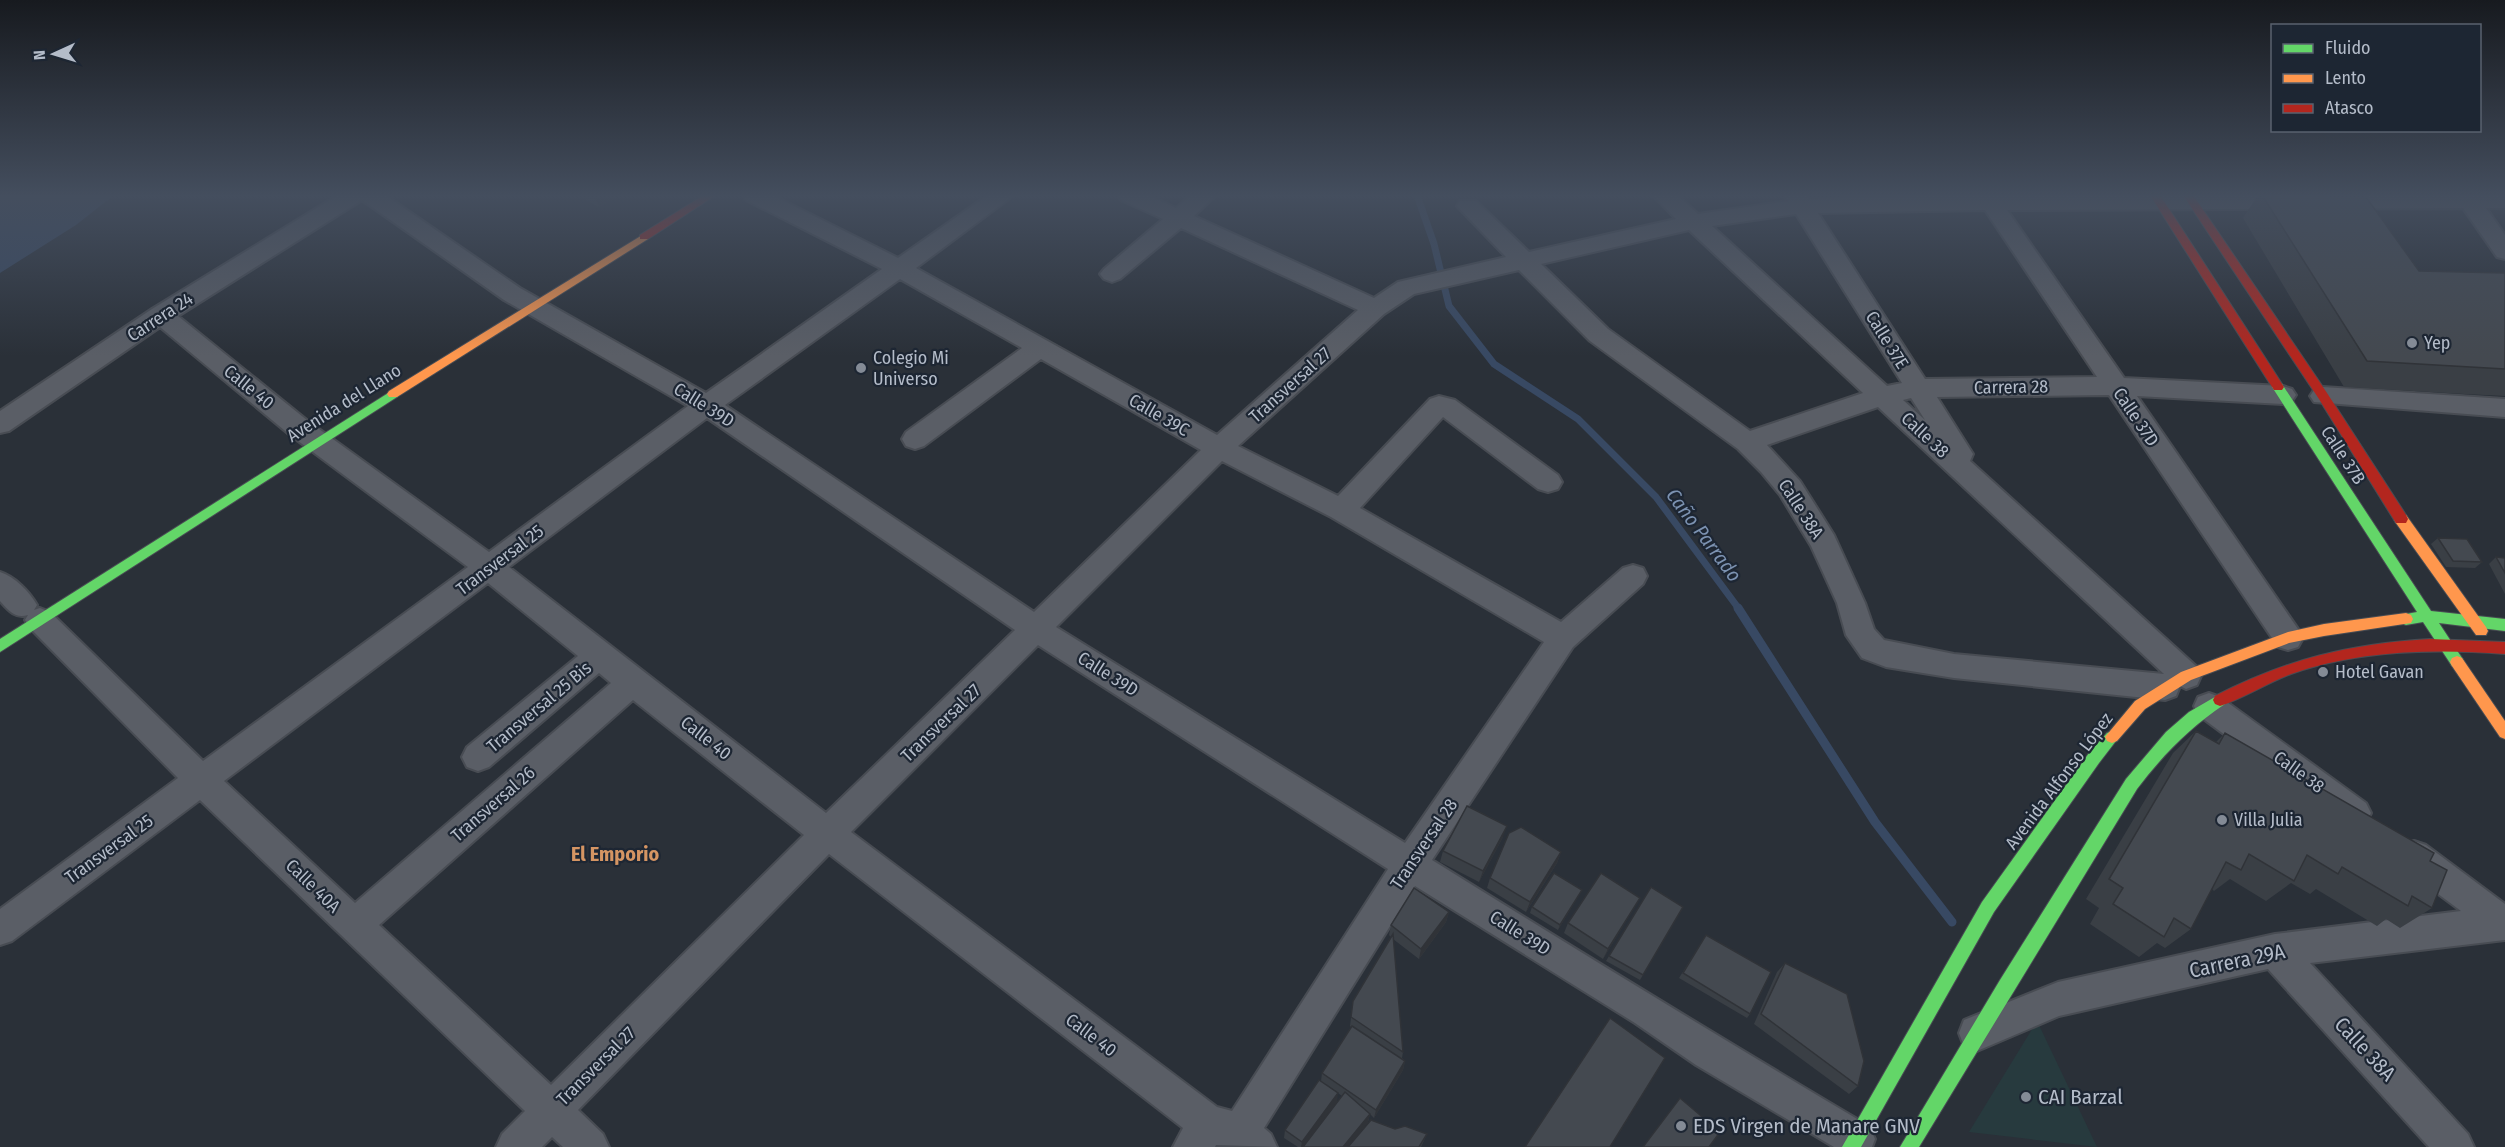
<svg xmlns="http://www.w3.org/2000/svg" width="2505" height="1147" viewBox="0 0 2505 1147" font-family="'Fira Sans Condensed',sans-serif">
  <style>
    .green { fill: #273a3e }
    .water { fill: #384963 }
    .lines { fill: none; stroke-linecap: round; stroke-linejoin: round }
    .stream-far1 { stroke: #384963; stroke-width: 7 }
    .stream { stroke: #384963; stroke-width: 9 }
    .street-casing { stroke: #484c53; stroke-width: 4 }
    .fast-casing { stroke: #484c53; stroke-width: 2 }
    .slow-casing { stroke: #484c53; stroke-width: 2 }
    .jam-casing { stroke: #484c53; stroke-width: 2 }
    .street { fill: #5a5e66; fill-rule: evenodd }
    .fast { fill: #63d668; fill-rule: evenodd }
    .slow { fill: #ff974d; fill-rule: evenodd }
    .jam { fill: #b3261e; fill-rule: evenodd }
    .wall { fill: #3a3f45; fill-rule: evenodd }
    .shaded-wall { fill: #303338 }
    .building { fill: #444950; stroke: #303338; stroke-width: 1.5 }
    .poi-dot { fill: #848b96; stroke: #1d2633; stroke-width: 2 }
    .labels { text-anchor: middle; stroke-width: 4.5; stroke-linejoin: round; paint-order: stroke }
    .street-label { font-size: 18px; fill: #b4bcc9; stroke: #1d2633 }
    .poi-label { font-size: 18px; fill: #b4bcc9; stroke: #1d2633; text-anchor: start }
    .water-label { font-size: 20px; font-style: italic; fill: #7c92b1; stroke: #1d2633 }
    .neighbourhood-label { font-size: 20px; font-weight: bold; fill: #d59563; stroke: #1d2633 }
    .near-street-label { font-size: 21px; fill: #b4bcc9; stroke: #1d2633 }
    .near-poi-label { font-size: 21px; fill: #b4bcc9; stroke: #1d2633; text-anchor: start }
  </style>
  <rect width="100%" height="100%" fill="#2a3038"/>
  <path class="green" d="M2037 1021 2097 1147 1969 1132Z"/>
  <path class="water" d="M0 195H114L76 225 0 273Z"/>
  <g class="lines">
    <path class="stream-far1" d="M1417 195 1434 244 1449 306 1494 364 1578 419 1656 497 1739 609"/>
    <path class="stream" d="M1738 608 1875 822 1952 922"/>
    <defs>
      <g id="street">
        <path d="M338 195H385L520 288 706 393 882 269 746 200 743 195H772L898 258 988 195H1014L916 268 1217 435 1358 310 1181 228 1120 279 1112 282 1104 279 1100 274 1104 269 1163 219 1121 200 1118 195H1148L1176 208 1191 195H1216L1194 216 1374 298 1398 282 1506 257 1457 206 1460 201H1476L1529 252 1676 219 1653 195H1677L1698 214 1788 201 1784 195H1806L1809 199 1975 195H2505V208H2486L2505 235V259L2497 257 2463 208 2007 210 2124 378 2283 386 2292 389 2296 395 2292 401 2283 404 2137 396 2298 629 2303 638 2298 647 2288 650 2278 647 2109 395 1937 397 1973 454 1970 461 2197 667 2201 676 2197 685 2186 689 2180 686 2176 696 2165 700 1954 678 1886 667 1862 658 1846 635 1837 603 1811 546 1780 495 1761 472 1738 449 1590 341 1519 270 1414 294 1384 314 1238 446 1338 496 1430 399 1439 396 1455 400 1558 475 1562 482 1558 489 1548 492 1538 489 1443 417 1360 508 1561 622 1623 568 1633 565 1643 568 1647 576 1643 584 1573 647 1432 860C1577 950 1722 1039 1869 1126L1875 1139 1872 1147H1834L1696 1065 1635 1023 1415 886 1264 1128 1271 1134 1277 1147 1216 1145 1215 1147H1173L1183 1128 829 854 578 1110 603 1134 609 1147H563L552 1137 542 1147H496L502 1134 525 1111 200 800 12 941 0 945V909L178 778 30 628 25 620 28 615C15 619 8 610 0 601V572C15 577 29 591 37 605L34 610 40 608 50 612 203 761 468 567 290 435 160 327 9 431 0 433V411L152 309ZM362 200 504 300 688 406 489 552 308 421 178 316ZM1985 210 2097 377 1925 379 1818 213ZM1796 214 1902 383 1887 386 1712 226ZM1689 230 1863 393 1750 431 1608 329 1541 264ZM900 279 1022 348 906 432 902 439 906 446 915 449 924 446 1041 359 1201 450 1034 612 725 405ZM1911 398 1925 420 1903 400ZM1878 407 2164 674 1954 654 1884 640 1874 629 1865 603 1834 535 1800 481 1767 445ZM707 418 1015 630 826 813 509 567ZM1222 461 1331 517 1544 642 1405 843 1056 627ZM488 583 578 656 467 747 462 757 467 767 478 771 489 767 599 673 611 683 355 903 224 781ZM1038 645 1388 869 1232 1111 1217 1107 851 832ZM633 700 804 835 551 1085 379 925Z"/>
        <path d="M2323 387 2505 399V417L2314 402 2310 396 2314 390Z"/>
        <path d="M2209 693 2220 697 2366 803 2371 813 2366 823 2355 828 2344 823 2198 715 2194 706 2198 697Z"/>
        <path d="M2414 841 2426 845 2505 904V940L2310 963 2468 1134 2474 1147H2429L2268 969 2059 1016 1977 1051 1964 1046 1959 1033 1964 1020 2058 982 2275 934 2461 911 2402 867 2397 856 2402 845Z"/>
      </g>
      <g id="fast">
        <path d="M2278 383 2282 384 2431 611 2505 619V631L2439 623 2462 658 2464 662 2462 666 2457 668 2452 666 2423 622 2406 625 2401 623 2399 619 2401 615 2417 612 2274 390 2272 387 2274 384Z"/>
        <path d="M393 390 397 391 399 394 397 397 0 652V639Z"/>
        <path d="M2220 694 2225 696 2227 700 2225 704C2189 728 2163 755 2137 789L1919 1147H1900L2000 980 2126 779 2166 732 2189 712Z"/>
        <path d="M2112 731 2117 733 2119 737 2099 763 1994 912 1861 1147H1842L1982 902 2089 753 2107 733Z"/>
      </g>
      <g id="slow">
        <path d="M644 234 648 235V239L397 397H389L387 394 389 391Z"/>
        <path d="M2401 514 2406 515 2486 627 2488 631 2486 635H2476L2396 523 2394 519Z"/>
        <path d="M2406 613 2411 615 2413 619 2411 623 2324 636 2289 643 2191 680 2145 709 2117 741 2112 743 2107 741 2105 737 2135 701 2181 672 2288 632 2324 624Z"/>
        <path d="M2457 656 2462 658 2505 721V739L2500 737 2452 666 2450 662 2452 658Z"/>
      </g>
      <g id="jam">
        <path d="M704 195H716L648 239H640V235Z"/>
        <path d="M2150 195H2160L2282 384 2284 387 2282 390H2274Z"/>
        <path d="M2183 195H2193L2327 393 2406 515 2408 519 2406 523H2396L2319 399Z"/>
        <path d="M2430 639 2505 642V654C2433 649 2360 650 2291 674 2267 683 2244 698 2220 706L2215 704 2213 700 2215 696C2288 659 2348 644 2430 639Z"/>
      </g>
    </defs>
    <use href="#street" class="street-casing"/>
    <use href="#fast" class="fast-casing"/>
    <use href="#slow" class="slow-casing"/>
    <use href="#jam" class="jam-casing"/>
    <use href="#street" class="street"/>
    <use href="#fast" class="fast"/>
    <use href="#slow" class="slow"/>
    <use href="#jam" class="jam"/>
  </g>
  <g class="wall">
    <path d="M584 195H620L599 207 586 200Z"/>
    <path d="M2258 195H2318L2419 271 2505 273V396L2464 394 2344 387 2243 218Z"/>
    <path d="M2438 538 2482 562 2475 568 2446 567 2431 544Z"/>
    <path d="M2496 557 2505 558V594L2489 564Z"/>
    <path d="M2196 731 2216 742 2225 733 2430 861 2432 908 2400 928 2386 919 2377 926 2316 889 2310 894 2291 883 2266 901 2230 879 2214 891 2212 889 2191 929 2165 948 2157 943 2139 957 2090 924 2099 908 2086 899 2173 753Z"/>
    <path d="M1503 837 1479 882 1440 862 1443 851Z"/>
    <path d="M1561 852 1557 863 1526 912 1487 888 1490 878Z"/>
    <path d="M1582 890 1558 930 1530 913 1532 907Z"/>
    <path d="M1640 898 1603 959 1564 933 1568 923Z"/>
    <path d="M1683 907 1640 980 1606 961 1609 956Z"/>
    <path d="M1449 912 1446 922 1419 959 1393 939 1403 1052 1402 1058 1405 1061 1403 1070 1374 1118 1370 1114 1368 1122 1352 1143 1395 1129 1427 1134 1421 1147H1298L1284 1138 1285 1130 1321 1081 1322 1073 1351 1027 1350 1026 1353 1001 1391 937 1389 935 1391 925ZM1326 1084 1342 1096 1309 1139 1337 1102Z"/>
    <path d="M1706 935 1750 1014 1747 1018 1679 978Z"/>
    <path d="M1785 963 1858 1086 1849 1094 1754 1024 1777 972Z"/>
  </g>
  <g class="shaded-wall">
    <path d="M594 195H620L599 207Z"/>
    <path d="M1507 826 1503 837 1479 882 1483 871Z"/>
    <path d="M1561 852 1557 863 1526 912 1530 902Z"/>
    <path d="M1582 890 1558 930 1560 925Z"/>
    <path d="M1640 898 1634 908 1603 959 1608 949Z"/>
    <path d="M1449 912 1446 922 1419 959 1421 949Z"/>
    <path d="M1405 1061 1403 1070 1374 1118 1376 1110Z"/>
    <path d="M1338 1093 1337 1102 1303 1147H1301L1302 1142Z"/>
    <path d="M1370 1114 1368 1122 1348 1147H1343Z"/>
  </g>
  <g class="building">
    <path d="M2262 195H2318L2366 197 2419 271 2505 273V369L2367 361Z"/>
    <path d="M2438 538 2467 539 2482 562 2453 561Z"/>
    <path d="M2496 557 2505 558V573Z"/>
    <path d="M2196 731 2219 744 2225 733 2434 853 2430 861 2447 870 2432 908 2412 896 2408 906 2342 867 2338 874 2307 855 2294 881 2249 854 2241 870 2226 862 2191 929 2174 918 2164 937 2113 904 2123 888 2109 879Z"/>
    <path d="M1467 806 1507 826 1483 871 1443 851Z"/>
    <path d="M1521 827 1561 852 1530 902 1490 878 1509 833Z"/>
    <path d="M1554 873 1582 890 1560 925 1532 907Z"/>
    <path d="M1601 873 1640 898 1608 949 1568 923Z"/>
    <path d="M1651 887 1683 907 1643 975 1609 956Z"/>
    <path d="M1414 888 1449 912 1421 949 1391 925Z"/>
    <path d="M1393 934 1403 1052 1351 1017 1353 1001Z"/>
    <path d="M1706 935 1771 972 1750 1014 1683 973Z"/>
    <path d="M1785 963 1847 994 1864 1061 1858 1086 1761 1014Z"/>
    <path d="M1610 1018 1665 1058 1610 1147H1525Z"/>
    <path d="M1352 1026 1405 1061 1376 1110 1322 1073Z"/>
    <path d="M1319 1080 1338 1093 1302 1142 1285 1130Z"/>
    <path d="M1345 1092 1370 1114 1343 1147H1303Z"/>
    <path d="M1680 1098 1720 1132 1709 1147H1643Z"/>
    <path d="M1371 1120 1395 1129 1405 1126 1427 1134 1419 1147H1348Z"/>
  </g>
  <linearGradient id="sky" x2="0" y2="1"><stop stop-color="#171a1f"/><stop offset="0.55" stop-color="#444e5e"/><stop offset="1" stop-color="#444e5e" stop-opacity="0"/></linearGradient>
  <rect width="2505" height="356" fill="url(#sky)"/>
  <g class="poi-dot">
    <circle cx="2412" cy="343" r="6"/>
    <circle cx="861" cy="368" r="6"/>
    <circle cx="2323" cy="672" r="6"/>
    <circle cx="2222" cy="820" r="6"/>
    <circle cx="2026" cy="1097" r="6"/>
    <circle cx="1681" cy="1126" r="6"/>
  </g>
  <g class="labels">
    <g class="street-label">
      <text transform="translate(160 317) rotate(-33)" y="6">Carrera 24</text>
      <text transform="translate(1887 340) rotate(58)" y="6">Calle 37E</text>
      <text transform="translate(1290 385) rotate(-42)" y="6">Transversal 27</text>
      <text transform="translate(249 387) rotate(39)" y="6">Calle 40</text>
      <text transform="translate(2011 387) rotate(-1)" y="6">Carrera 28</text>
      <text transform="translate(344 403) rotate(-32)" y="6">Avenida del Llano</text>
      <text transform="translate(704 405) rotate(32)" y="6">Calle 39D</text>
      <text transform="translate(1159 415) rotate(30)" y="6">Calle 39C</text>
      <text transform="translate(2136 417) rotate(56)" y="6">Calle 37D</text>
      <text transform="translate(1925 435) rotate(43)" y="6">Calle 38</text>
      <text transform="translate(2343 455) rotate(57)" y="6">Calle 37B</text>
      <text transform="translate(1801 509) rotate(57)" y="6">Calle 38A</text>
      <text transform="translate(500 560) rotate(-37)" y="6">Transversal 25</text>
      <text transform="translate(1108 674) rotate(32)" y="6">Calle 39D</text>
      <text transform="translate(539 707) rotate(-40)" y="6">Transversal 25 Bis</text>
      <text transform="translate(941 723) rotate(-44)" y="6">Transversal 27</text>
      <text transform="translate(706 738) rotate(38)" y="6">Calle 40</text>
      <text transform="translate(2299 772) rotate(36)" y="6">Calle 38</text>
      <text transform="translate(2059 781) rotate(-53)" y="6">Avenida Alfonso López</text>
      <text transform="translate(493 804) rotate(-41)" y="6">Transversal 26</text>
      <text transform="translate(1424 844) rotate(-56)" y="6">Transversal 28</text>
      <text transform="translate(109 849) rotate(-36)" y="6">Transversal 25</text>
      <text transform="translate(313 886) rotate(44)" y="6">Calle 40A</text>
      <text transform="translate(1520 933) rotate(32)" y="6">Calle 39D</text>
      <text transform="translate(1091 1035) rotate(37)" y="6">Calle 40</text>
      <text transform="translate(596 1066) rotate(-45)" y="6">Transversal 27</text>
    </g>
    <g class="poi-label">
      <text x="2424" y="349">Yep</text>
      <text x="873" y="364">Colegio Mi<tspan x="873" dy="21">Universo</tspan></text>
      <text x="2335" y="678">Hotel Gavan</text>
      <text x="2234" y="826">Villa Julia</text>
    </g>
    <g class="water-label">
      <text transform="translate(1704 535) rotate(53)" y="7">Caño Parrado</text>
    </g>
    <g class="neighbourhood-label">
      <text x="615" y="861">El Emporio</text>
    </g>
    <g class="near-street-label">
      <text transform="translate(2237 961) rotate(-12)" y="7">Carrera 29A</text>
      <text transform="translate(2365 1049) rotate(47)" y="7">Calle 38A</text>
    </g>
    <g class="near-poi-label">
      <text x="2038" y="1104">CAI Barzal</text>
      <text x="1693" y="1133">EDS Virgen de Manare GNV</text>
    </g>
  </g>
  <rect x="2271" y="24" width="210" height="108" fill="#1d2633" stroke="#59626f" stroke-width="1.5"/>
  <rect x="2283" y="44" width="30" height="9" fill="#63d668" stroke="#59626f" stroke-width="1.5"/>
  <text x="2325" y="54" font-size="18" fill="#b4bcc9">Fluido</text>
  <rect x="2283" y="74" width="30" height="9" fill="#ff974d" stroke="#59626f" stroke-width="1.5"/>
  <text x="2325" y="84" font-size="18" fill="#b4bcc9">Lento</text>
  <rect x="2283" y="104" width="30" height="9" fill="#b3261e" stroke="#59626f" stroke-width="1.5"/>
  <text x="2325" y="114" font-size="18" fill="#b4bcc9">Atasco</text>
  <g transform="translate(54 54) rotate(266)" stroke="#1d2633" stroke-width="4.5" paint-order="stroke">
  <path d="M0-4.5L10 22L0 15L-10 22Z" fill="#b4bcc9"/>
  <text y="-9" font-size="16" font-weight="bold" text-anchor="middle" fill="#b4bcc9">N</text>
  </g>
</svg>
